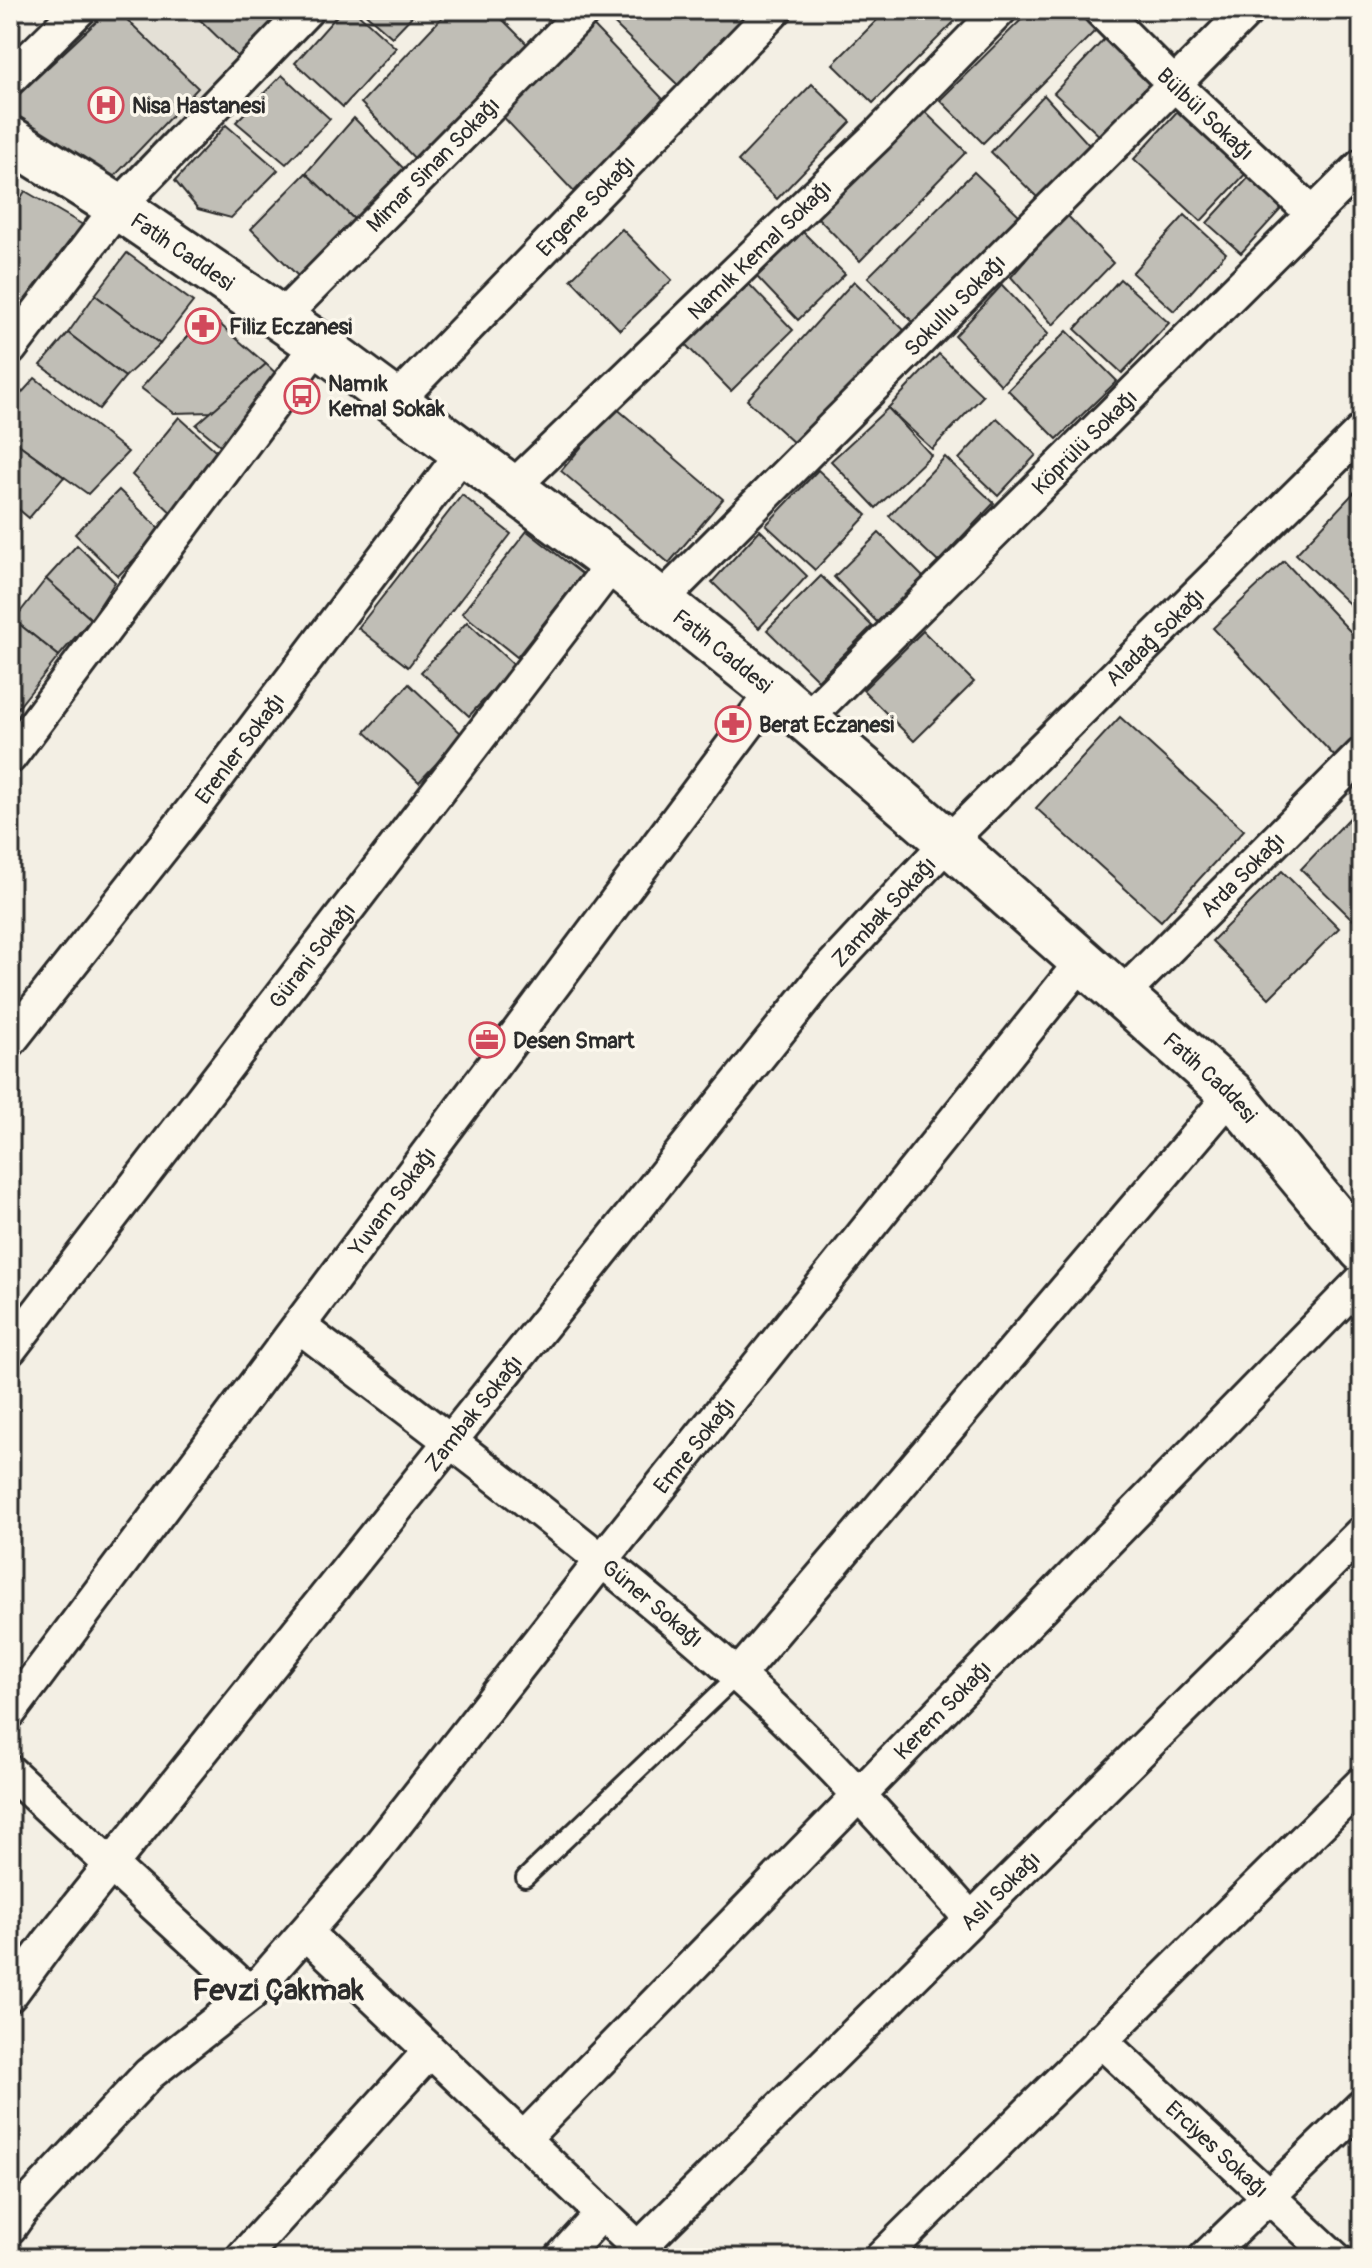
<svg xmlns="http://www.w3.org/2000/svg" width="1372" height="2268" viewBox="0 0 1372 2268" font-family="Pangolin,sans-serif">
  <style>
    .built { fill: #e4e0d6 }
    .building { fill: #c0beb6; stroke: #2b2b2b; stroke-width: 2 }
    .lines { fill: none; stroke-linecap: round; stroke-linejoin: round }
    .service-casing { stroke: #2b2b2b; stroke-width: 22 }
    .minor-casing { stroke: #2b2b2b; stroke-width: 38 }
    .secondary-casing { stroke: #2b2b2b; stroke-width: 50 }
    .service { stroke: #fbf7ec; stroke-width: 16 }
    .minor { stroke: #fbf7ec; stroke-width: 32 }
    .secondary { stroke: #fbf7ec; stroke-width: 44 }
    .labels { text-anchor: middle; stroke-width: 7; stroke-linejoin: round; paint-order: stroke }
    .poi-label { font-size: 22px; font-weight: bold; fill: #2b2b2b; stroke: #fbf7ec; text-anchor: start }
    .street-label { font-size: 22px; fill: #2b2b2b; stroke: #fbf7ec }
    .district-label { font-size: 30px; font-weight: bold; fill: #2b2b2b; stroke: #fbf7ec }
  </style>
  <rect width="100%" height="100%" fill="#f3efe4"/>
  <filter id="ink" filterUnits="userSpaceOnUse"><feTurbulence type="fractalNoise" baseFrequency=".0125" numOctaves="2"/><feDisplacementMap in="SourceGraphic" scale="16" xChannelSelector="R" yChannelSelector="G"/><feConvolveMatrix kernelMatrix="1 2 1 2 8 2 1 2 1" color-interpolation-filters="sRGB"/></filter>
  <g filter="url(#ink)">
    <path class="built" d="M104 10H209L252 51 119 192 10 109V100Z"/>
    <g class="building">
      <path d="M109 10H117L198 88 107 184 10 121V103Z"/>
      <path d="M190 10H283L238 57Z"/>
      <path d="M342 10H354L396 48 343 107 295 63Z"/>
      <path d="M361 10H418L392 37Z"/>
      <path d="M449 10H493L530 47 419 163 361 103Z"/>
      <path d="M600 10H754L679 86Z"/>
      <path d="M887 10H966L873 103 833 64Z"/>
      <path d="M1031 10H1079L1098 28 983 143 940 100Z"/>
      <path d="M584 16 663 99 576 194 493 106Z"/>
      <path d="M1108 35 1158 81 1104 140 1054 93Z"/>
      <path d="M282 75 330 119 286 164 236 122Z"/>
      <path d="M812 84 851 122 777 199 738 161Z"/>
      <path d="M1044 95 1090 146 1039 199 991 152Z"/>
      <path d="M1182 106 1250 169 1201 221 1134 159Z"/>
      <path d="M921 108 966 152 860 261 816 216Z"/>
      <path d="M354 118 408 173 360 225 306 173Z"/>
      <path d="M226 125 278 170 231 218 198 209 175 181Z"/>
      <path d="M974 172 1020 216 914 323 868 277Z"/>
      <path d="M306 173 360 225 303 281 251 229Z"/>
      <path d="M1250 176 1282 208 1241 253 1207 223Z"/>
      <path d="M25 191 83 225 20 318 10 311V229L17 220 10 216Z"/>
      <path d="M1066 214 1113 263 1053 325 1011 277Z"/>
      <path d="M1185 215 1226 253 1174 311 1132 273Z"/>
      <path d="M622 229 672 280 620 330 571 279Z"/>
      <path d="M802 231 845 274 798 320 756 276Z"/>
      <path d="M127 253 193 302 160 344 95 295Z"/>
      <path d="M1120 279 1169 323 1122 373 1075 329Z"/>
      <path d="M854 281 904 330 794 443 747 400Z"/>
      <path d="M747 282 793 330 731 391 685 344Z"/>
      <path d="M1002 285 1048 334 1001 385 955 336Z"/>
      <path d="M95 295 160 344 125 377 68 333Z"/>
      <path d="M208 314 266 364 212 412 174 413 141 388Z"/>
      <path d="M1067 331 1117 381 1057 439 1008 390Z"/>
      <path d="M68 333 125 377 99 409 41 365Z"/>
      <path d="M939 354 983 396 932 449 888 408Z"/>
      <path d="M266 364 280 377 225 449 196 425Z"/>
      <path d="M35 378 128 452 88 494 10 438V406Z"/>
      <path d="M615 407 723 499 669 563 561 471Z"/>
      <path d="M888 408 931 455 876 508 831 461Z"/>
      <path d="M179 417 225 459 178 519 132 475Z"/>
      <path d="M997 418 1036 455 998 496 959 459Z"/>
      <path d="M10 438 64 477 29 518 10 502Z"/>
      <path d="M945 457 994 503 938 562 889 516Z"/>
      <path d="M818 470 867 515 815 570 766 525Z"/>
      <path d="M1362 484V616L1296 554Z"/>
      <path d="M119 490 162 531 118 576 75 534Z"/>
      <path d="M462 495 511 534 408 667 358 628Z"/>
      <path d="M760 530 807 576 759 628 712 582Z"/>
      <path d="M527 531 582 574 517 657 462 613Z"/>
      <path d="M879 533 923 577 877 622 834 577Z"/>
      <path d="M77 545 115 582 91 619 46 579Z"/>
      <path d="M1284 561 1362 644V737L1338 760 1213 628Z"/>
      <path d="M821 576 872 626 818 680 767 630Z"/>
      <path d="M46 579 91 619 59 656 14 620Z"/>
      <path d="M14 620 59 656 13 714 10 711V625Z"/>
      <path d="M467 622 515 666 469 716 421 672Z"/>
      <path d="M923 631 974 682 914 741 863 690Z"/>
      <path d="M409 684 463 735 419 782 365 732Z"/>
      <path d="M1120 717 1244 830 1161 921 1036 808Z"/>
      <path d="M1362 805V910L1353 920 1301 869Z"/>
      <path d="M1282 871 1339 928 1269 998 1212 941Z"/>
    </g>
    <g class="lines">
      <defs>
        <path id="service" d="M525 1878 738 1675"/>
        <g id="minor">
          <path id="s1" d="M1100 10 1175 85 1313 214"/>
          <path d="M10 78 79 10"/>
          <path id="s2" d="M281 318 585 10"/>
          <path d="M10 349 118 207 307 10"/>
          <path id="s3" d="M396 401 775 10"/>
          <path id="s4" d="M513 487 877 136 1000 10"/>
          <path id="s5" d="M661 600 1248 10"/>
          <path id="s6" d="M805 720 1362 165"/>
          <path d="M10 757 318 344"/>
          <path id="s7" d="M1122 995 1362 754"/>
          <path id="s8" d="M10 1041 201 799 464 451"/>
          <path id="s9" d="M300 1327C448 1439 597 1551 736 1674 821 1749 896 1835 971 1919"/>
          <path id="s10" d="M10 1349 613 563"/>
          <path d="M738 1675 1232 1094"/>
          <path id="s11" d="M10 1712 773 691"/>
          <path d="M10 1772 251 1994"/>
          <path d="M306 1933 649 2258"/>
          <path id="s12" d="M10 1995 49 1942 824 975 948 842 1362 431"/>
          <path id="s13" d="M1100 2040 1335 2258"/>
          <path id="s14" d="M523 2139 1362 1280"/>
          <path id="s15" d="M10 2227 22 2210 149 2074 251 1994 363 1866 602 1560 1083 960"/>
          <path id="s16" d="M639 2248 1362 1532"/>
          <path d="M242 2258 430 2051"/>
          <path d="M561 2258 602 2213"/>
          <path d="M881 2258 1362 1783"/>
          <path d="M1205 2258 1362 2106"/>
        </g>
        <g id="secondary">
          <path id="s17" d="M10 139 118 207 318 344 613 563 773 691 948 842 1232 1094 1362 1250"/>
        </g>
      </defs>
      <use href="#service" class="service-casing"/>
      <use href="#minor" class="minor-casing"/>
      <use href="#secondary" class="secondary-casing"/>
      <use href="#service" class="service"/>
      <use href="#minor" class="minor"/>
      <use href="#secondary" class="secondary"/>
    </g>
  </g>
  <defs>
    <symbol id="hospital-ring" viewBox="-11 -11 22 22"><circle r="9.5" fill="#fbf7ec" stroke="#d1495b" stroke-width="1.5"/><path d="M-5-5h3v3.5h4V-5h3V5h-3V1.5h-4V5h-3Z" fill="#d1495b"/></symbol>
    <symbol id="pharmacy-ring" viewBox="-11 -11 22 22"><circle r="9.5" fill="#fbf7ec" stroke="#d1495b" stroke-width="1.5"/><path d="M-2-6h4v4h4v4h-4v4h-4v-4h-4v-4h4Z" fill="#d1495b"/></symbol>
    <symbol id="bus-ring" viewBox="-11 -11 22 22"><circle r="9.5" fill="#fbf7ec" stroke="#d1495b" stroke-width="1.5"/><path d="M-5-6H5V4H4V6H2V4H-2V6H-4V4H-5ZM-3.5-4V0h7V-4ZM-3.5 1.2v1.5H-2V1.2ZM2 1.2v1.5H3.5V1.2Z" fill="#d1495b"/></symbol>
    <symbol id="office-ring" viewBox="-11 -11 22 22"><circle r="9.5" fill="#fbf7ec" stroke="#d1495b" stroke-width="1.5"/><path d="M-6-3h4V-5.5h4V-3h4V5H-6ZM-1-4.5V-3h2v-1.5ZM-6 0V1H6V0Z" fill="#d1495b"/></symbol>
  </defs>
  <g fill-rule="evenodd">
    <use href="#hospital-ring" x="86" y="85" width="40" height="40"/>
    <use href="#pharmacy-ring" x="183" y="306" width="40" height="40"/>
    <use href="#bus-ring" x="282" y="376" width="40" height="40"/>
    <use href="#pharmacy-ring" x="713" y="704" width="40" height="40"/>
    <use href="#office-ring" x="467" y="1020" width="40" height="40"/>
  </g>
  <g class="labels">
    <g class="poi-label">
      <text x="132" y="113">Nisa Hastanesi</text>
      <text x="229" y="334">Filiz Eczanesi</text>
      <text x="328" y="391">Namık<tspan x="328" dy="25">Kemal Sokak</tspan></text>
      <text x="759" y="732">Berat Eczanesi</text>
      <text x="513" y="1048">Desen Smart</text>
    </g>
    <g class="street-label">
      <text dy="8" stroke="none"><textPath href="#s1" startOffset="148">Bülbül Sokağı</textPath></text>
      <text dy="8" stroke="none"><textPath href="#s2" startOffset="216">Mimar Sinan Sokağı</textPath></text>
      <text dy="8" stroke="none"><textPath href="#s3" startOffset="272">Ergene Sokağı</textPath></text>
      <text dy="8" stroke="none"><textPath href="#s4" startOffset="342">Namık Kemal Sokağı</textPath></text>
      <text dy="8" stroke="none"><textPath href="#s17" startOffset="206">Fatih Caddesi</textPath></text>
      <text dy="8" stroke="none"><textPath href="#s5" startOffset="416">Sokullu Sokağı</textPath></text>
      <text dy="8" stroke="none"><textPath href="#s6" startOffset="394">Köprülü Sokağı</textPath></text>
      <text dy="8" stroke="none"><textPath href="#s12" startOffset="1778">Aladağ Sokağı</textPath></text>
      <text dy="8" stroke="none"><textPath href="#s17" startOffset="878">Fatih Caddesi</textPath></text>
      <text dy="8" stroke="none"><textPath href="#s8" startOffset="372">Erenler Sokağı</textPath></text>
      <text dy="8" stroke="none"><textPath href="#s7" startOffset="170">Arda Sokağı</textPath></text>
      <text dy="8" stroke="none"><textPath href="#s12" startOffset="1392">Zambak Sokağı</textPath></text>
      <text dy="8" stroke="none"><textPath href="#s10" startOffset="496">Gürani Sokağı</textPath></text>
      <text dy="8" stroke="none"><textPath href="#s17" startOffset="1526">Fatih Caddesi</textPath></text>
      <text dy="8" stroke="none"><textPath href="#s11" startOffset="638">Yuvam Sokağı</textPath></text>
      <text dy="8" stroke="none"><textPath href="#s12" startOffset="744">Zambak Sokağı</textPath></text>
      <text dy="8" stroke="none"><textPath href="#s15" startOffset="1042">Emre Sokağı</textPath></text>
      <text dy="8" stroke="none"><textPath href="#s9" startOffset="448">Güner Sokağı</textPath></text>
      <text dy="8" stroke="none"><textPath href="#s14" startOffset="600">Kerem Sokağı</textPath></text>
      <text dy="8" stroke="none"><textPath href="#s16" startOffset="508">Aslı Sokağı</textPath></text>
      <text dy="8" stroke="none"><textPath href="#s13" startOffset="160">Erciyes Sokağı</textPath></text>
    </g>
    <g class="district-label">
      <text x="278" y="2000">Fevzi Çakmak</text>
    </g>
  </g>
  <rect width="1372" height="2268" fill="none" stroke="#fbf7ec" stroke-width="40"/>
  <rect x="20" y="20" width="1332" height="2228" fill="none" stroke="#2b2b2b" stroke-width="3" filter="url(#ink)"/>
</svg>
